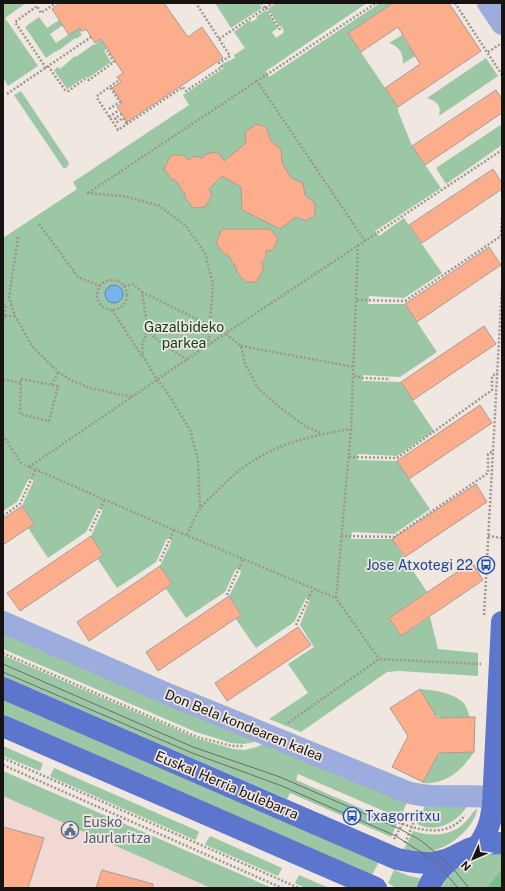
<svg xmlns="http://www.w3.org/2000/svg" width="505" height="891" viewBox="0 0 505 891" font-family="'Public Sans',sans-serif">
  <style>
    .commercial { fill: #f2d8d3 }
    .green { fill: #9cc7a4 }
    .forest { fill: #7abe89 }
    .water { fill: #78b4ec; stroke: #5b84aa }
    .building { fill: #fbad8c; stroke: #a79d99 }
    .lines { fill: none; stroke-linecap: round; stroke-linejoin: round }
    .path { stroke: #9d9691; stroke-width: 2.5; stroke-dasharray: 2 2; stroke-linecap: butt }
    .minor { stroke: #9bacdd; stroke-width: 22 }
    .major { stroke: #5c75cd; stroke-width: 22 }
    .tram { stroke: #6e6965; stroke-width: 1 }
    .labels { text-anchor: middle; stroke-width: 3.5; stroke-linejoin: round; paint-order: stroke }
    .park-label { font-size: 14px; fill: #0e411f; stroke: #f0e7e0 }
    .transit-label { font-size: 14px; fill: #164399; stroke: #f0e7e0; text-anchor: end }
    .street-label { font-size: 14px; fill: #161311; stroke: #f0e7e0 }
    .service-label { font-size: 14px; fill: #4e5e75; stroke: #f0e7e0; text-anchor: start }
  </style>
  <rect width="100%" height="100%" fill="#f0e7e0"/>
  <path class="commercial" d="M3 771 272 888H3Z"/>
  <g class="green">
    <path d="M3 3H26L5 18 38 66 8 86 3 78Z"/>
    <path d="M215 3H259L262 8 231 28Z"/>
    <path d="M276 3H367L266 71 269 77 380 3H393L348 33 398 107V111L412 146 441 188 375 231 379 236 404 218 442 273 404 298 369 296 368 304H405L437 352 400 377 363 375 362 381 401 382 434 431 397 456 358 454 357 460 397 461 430 509 394 534 352 532 351 539H392L427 592 389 618 401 636 430 617 438 649 478 653V676L399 671 387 672 301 732 269 719 308 693 288 664 314 647 300 625 310 599 306 598 294 622 256 648 235 618 241 614 229 596 241 573 240 570 238 568 235 570 225 592 186 618 166 589 172 584 160 566 171 543V539L169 538 166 540 156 562 117 588 97 558 103 554 91 536 102 512V509L99 508 97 510 86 532 48 558 28 528 34 524 22 506 33 482V479L30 478 29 480H28L17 502 3 511V238L77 189 73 182 189 105 183 95 224 68 222 64 235 58 234 55 245 48 234 32 250 20 251 22 257 19 256 17 266 10 278 28 272 32 276 38 283 33 284 31 281 26 280 27 268 9Z"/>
    <path d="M457 15 463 24 403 64C403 53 400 47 389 43L402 35 410 48Z"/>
    <path d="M39 17 47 28 59 20 63 25 50 34 56 43 80 27 82 31 80 32 82 35 76 39 75 38 62 48 53 53 46 58 25 27Z"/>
    <path d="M101 39 107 49 104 51 111 62 88 78 85 77 67 89 54 70 58 67 60 69 75 56 76 57 94 44 95 45Z"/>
    <path d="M486 58 498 76 439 116C442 105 436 101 427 98Z"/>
    <path d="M21 91 69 163 68 166 64 169 14 95Z"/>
    <path d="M502 124V145L446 184 436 168Z"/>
    <path d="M3 629 255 740 254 742 244 744 231 743 196 732 3 649Z"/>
    <path d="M3 655 196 738 233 749 245 750 257 747 264 743 409 798 400 818 298 774 296 780 397 824 391 837 290 793 287 799 3 676Z"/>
    <path d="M420 689C433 690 457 693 465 705 467 708 468 713 470 717L441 718 435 715Z"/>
    <path d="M3 699 379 862 372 875 3 714Z"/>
    <path d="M3 746 42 763 43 764 40 771 3 756Z"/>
    <path d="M474 752C462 770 446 785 422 783L437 756 442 753Z"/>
    <path d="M54 768 198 831 199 832 196 839 195 840 51 777 50 776Z"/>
    <path d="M3 771 272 888H211L3 796Z"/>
    <path d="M426 803 468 805C458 822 436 834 417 824Z"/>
    <path d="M477 808C477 824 453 845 438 849 427 853 416 852 404 849L413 831C429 836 448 837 462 825 468 820 472 813 477 808Z"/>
    <path d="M210 836 282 868 278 876 206 845 205 844Z"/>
    <path d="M491 854H502V888H441C453 867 467 859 491 854Z"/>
    <path d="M394 870 409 876 420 878 416 888H396L388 883Z"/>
    <path d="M299 875 329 888H305L295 883Z"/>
  </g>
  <path class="forest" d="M502 869V888H487L488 887Z"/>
  <circle class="water" cx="114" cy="294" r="9"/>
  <g class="building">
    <path d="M60 3H164L188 37 202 27 223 58 127 122 117 107 122 103 112 88 121 82 117 77 123 73 101 39 95 43 86 29 83 31 79 28 69 35 52 9Z"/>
    <path d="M393 3H449L481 51 398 107 385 88 420 64 398 27 361 52 348 33Z"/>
    <path d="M496 90 502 99V113L425 165 412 146Z"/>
    <path d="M256 124 266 127 271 141 281 149 282 162 290 177 303 183 305 195 315 203V215L306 221 296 217 280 229 242 210 241 187 222 176 209 189 212 195 205 207 193 208 184 196 185 194 175 180H172L164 169 171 155H184L188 160 195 156 202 158 205 154 218 152 224 161 246 143 245 132Z"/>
    <path d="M493 169 502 183V189L422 243 409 225Z"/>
    <path d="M222 229H271L278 239 273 250 266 251V258L261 263 264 269 256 282H245L236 271 237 269 227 254H224L216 243Z"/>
    <path d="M489 247 501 265 417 322 405 304Z"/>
    <path d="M484 326 496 344 413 400 401 382Z"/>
    <path d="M480 405 492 423 409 479 397 461Z"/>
    <path d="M476 484 487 502 405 557 392 539Z"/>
    <path d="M22 506 34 524 3 545V519Z"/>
    <path d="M91 536 103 555 20 611 7 593Z"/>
    <path d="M472 562 483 580 401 636 389 618Z"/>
    <path d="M160 566 172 584 89 641 77 622Z"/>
    <path d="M229 596 241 615 158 671 146 652Z"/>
    <path d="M298 627 311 645 227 701 215 683Z"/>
    <path d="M420 689 437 718 475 717 474 752 439 753 423 782 392 767 408 736 390 708Z"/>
    <path d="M3 827 44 838 28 888H3Z"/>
    <path d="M102 870 153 884V888H96Z"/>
  </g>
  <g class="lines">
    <g class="path">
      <path d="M261 3 265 8"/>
      <path d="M455 3 502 75"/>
      <path d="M266 8 281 31"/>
      <path d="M219 39 273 3"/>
      <path d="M488 52 502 43"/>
      <path d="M48 66 65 90 68 91 85 79 89 80 114 62 107 51"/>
      <path d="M46 68 15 22 37 6 41 13 56 3"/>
      <path d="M118 81 98 95 97 98 118 130 183 87 186 91 222 67 219 63 230 56 196 3"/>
      <path d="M7 94 91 37"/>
      <path d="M109 109 120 102 110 87"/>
      <path d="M122 114 115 118 117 122 123 118 127 124"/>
      <path d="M109 117 119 110"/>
      <path d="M87 193 123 196 158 205 186 226 205 253 213 284 208 345"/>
      <path d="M88 193 257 81"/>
      <path d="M39 224 78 277 100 286"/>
      <path d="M18 237 9 297 15 316 32 346 58 372 71 380 90 388 132 397"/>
      <path d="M365 241 257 81 376 3"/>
      <path d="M358 245 351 429 336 598 379 659"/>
      <circle cx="112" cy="295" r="15"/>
      <path d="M124 286 133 284 142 292 148 330"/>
      <path d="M142 292 209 325"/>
      <path d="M357 300 405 301 501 236 502 217"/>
      <path d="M3 304 6 305 3 324"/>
      <path d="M112 310 142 356"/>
      <path d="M5 316H15"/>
      <path d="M226 334 241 346 245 364 258 388 278 406 305 426 321 433"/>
      <path d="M241 346 354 367"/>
      <path d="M187 360 156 339 148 330 142 345 143 356 157 380 169 395 190 430 198 460 200 509"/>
      <path d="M354 376 363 378 390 379"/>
      <path d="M3 379 21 383"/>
      <path d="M21 379 58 386 49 421 20 414Z"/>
      <path d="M52 385 58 372"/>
      <path d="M3 435 21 463 174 530 336 598"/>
      <path d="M349 457 397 458 492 390V376L497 373"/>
      <path d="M29 467 208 345 502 150"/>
      <path d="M3 516 20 504 36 469"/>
      <path d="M90 531 105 499"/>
      <path d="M187 535C191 527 194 518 199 510 203 504 210 498 216 492 255 450 295 438 351 429"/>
      <path d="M341 536 394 537 488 473V454L493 451"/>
      <path d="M488 536 502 538"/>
      <path d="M160 561 174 530"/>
      <path d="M227 595 243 559"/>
      <path d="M484 615 502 286"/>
      <path d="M296 625 313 589"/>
      <path d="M3 653 197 737 232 746H244"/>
      <path d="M288 723 379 659 481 664"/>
      <path d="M3 758 299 888"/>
      <path d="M3 765 282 888"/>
      <path d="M395 821C417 830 448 839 465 815"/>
      <path d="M394 839 409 812"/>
      <path d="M405 843 418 812"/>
    </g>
    <g class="minor">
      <path d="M488 3 502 24"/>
      <path d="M3 622 170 695 407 792C434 800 465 794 494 797"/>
    </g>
    <g class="major">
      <path d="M3 688 397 859C417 863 436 866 455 856"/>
      <path d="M3 726 376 888"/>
      <path d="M478 846C488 831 491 822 493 804L502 622"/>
      <path d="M428 888C442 858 470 843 502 843"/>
    </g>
    <g class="tram">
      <path d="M3 664 193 747 280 777 400 829 420 840 434 851 455 871 469 888"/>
      <path d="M3 672 192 753 282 786 396 836 430 858 441 868 458 888"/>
    </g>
  </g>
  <defs>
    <symbol id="bus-ring" viewBox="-11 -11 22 22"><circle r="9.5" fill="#f0e7e0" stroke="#1a4fb4" stroke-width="1.5"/><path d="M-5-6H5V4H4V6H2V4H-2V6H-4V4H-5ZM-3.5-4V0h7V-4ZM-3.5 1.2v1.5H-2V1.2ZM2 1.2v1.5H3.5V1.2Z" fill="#1a4fb4"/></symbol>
    <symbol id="civic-ring" viewBox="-11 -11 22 22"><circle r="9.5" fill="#f0e7e0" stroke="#5c6f8a" stroke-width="1.5"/><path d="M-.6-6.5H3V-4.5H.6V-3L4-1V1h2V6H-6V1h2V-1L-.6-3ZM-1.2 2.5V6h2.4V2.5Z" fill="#5c6f8a"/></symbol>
  </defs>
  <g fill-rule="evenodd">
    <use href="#bus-ring" x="476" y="555" width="20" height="20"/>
    <use href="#bus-ring" x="342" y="806" width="20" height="20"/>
    <use href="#civic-ring" x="60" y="820" width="20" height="20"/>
  </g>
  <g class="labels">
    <g class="park-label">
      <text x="184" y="332">Gazalbideko<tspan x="184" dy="16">parkea</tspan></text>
    </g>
    <g class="transit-label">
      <text x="473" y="570">Jose Atxotegi 22</text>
      <text x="365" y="821" text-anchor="start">Txagorritxu</text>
    </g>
    <g class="street-label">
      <text transform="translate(244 725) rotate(22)" y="5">Don Bela kondearen kalea</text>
      <text transform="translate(227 785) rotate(23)" y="5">Euskal Herria bulebarra</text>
    </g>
    <g class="service-label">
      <text x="83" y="827">Eusko<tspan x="83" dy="16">Jaurlaritza</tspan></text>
    </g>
  </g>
  <rect width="505" height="891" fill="none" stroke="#161311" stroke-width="8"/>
  <g transform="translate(473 859) rotate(225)" stroke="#f0e7e0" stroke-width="3" paint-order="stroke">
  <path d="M0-3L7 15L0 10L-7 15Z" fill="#161311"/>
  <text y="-6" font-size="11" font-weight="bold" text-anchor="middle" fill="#161311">N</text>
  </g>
</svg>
